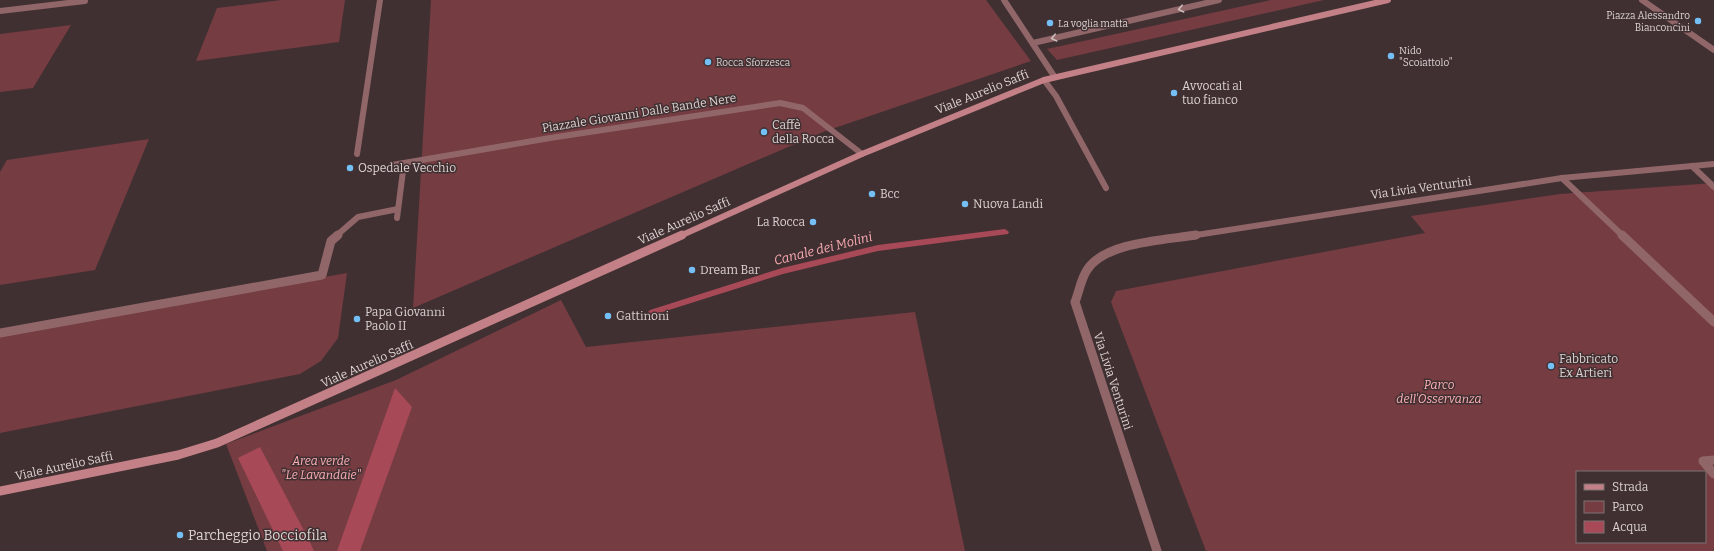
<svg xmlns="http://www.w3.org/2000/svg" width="1714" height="551" viewBox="0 0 1714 551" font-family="Bitter,serif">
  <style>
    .green { fill: #753c42; fill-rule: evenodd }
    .water { fill: #a74957 }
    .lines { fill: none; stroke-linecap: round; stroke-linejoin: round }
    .stream { fill: #a74957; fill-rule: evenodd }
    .lane-far1 { stroke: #916669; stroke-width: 6 }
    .lane { stroke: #916669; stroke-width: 9 }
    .street-far1 { stroke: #916669; stroke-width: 6 }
    .street { stroke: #916669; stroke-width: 9 }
    .secondary-far1 { stroke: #c38086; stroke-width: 6 }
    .secondary { stroke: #c38086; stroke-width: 9 }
    .oneway { stroke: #cdbcbd }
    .poi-dot { fill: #74c0f6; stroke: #403032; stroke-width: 1.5 }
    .labels { text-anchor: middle; stroke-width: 3; stroke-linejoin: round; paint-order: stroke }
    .far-poi-label { font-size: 10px; fill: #dcd2d2; stroke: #403032; text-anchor: start }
    .poi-label { font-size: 12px; fill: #dcd2d2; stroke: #403032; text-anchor: start }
    .street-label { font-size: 12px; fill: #dcd2d2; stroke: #403032 }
    .park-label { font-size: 12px; font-style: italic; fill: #feb0b6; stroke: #403032 }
    .water-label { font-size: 13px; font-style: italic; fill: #f8aab1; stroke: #403032 }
    .near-poi-label { font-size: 14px; fill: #dcd2d2; stroke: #403032; text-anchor: start }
  </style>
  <rect width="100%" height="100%" fill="#403032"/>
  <g class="green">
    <path d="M281 0H345L339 42 196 61 217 8Z"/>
    <path d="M431 0H986L1031 61 823 132 413 308Z"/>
    <path d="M1271 0H1324L1057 60 1047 49Z"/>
    <path d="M71 25 33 88 0 92V34Z"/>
    <path d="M149 139 95 270 0 285V172L7 160Z"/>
    <path d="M1714 183V551H1206L1111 302 1116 291 1425 233 1411 216 1560 194ZM1577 472H1705V542H1577Z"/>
    <path d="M347 273 338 338 321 361 300 374 0 433V334Z"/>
    <path d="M561 300 586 347 915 312 965 551H267L226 444 396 380Z"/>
  </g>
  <g class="water">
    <path d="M395 388 412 407 360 551H337Z"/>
    <path d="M260 447 309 540 314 551H283L238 458Z"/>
  </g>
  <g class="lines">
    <path class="stream" d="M1005 229 1009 232 1008 234 878 251 783 274 653 315 650 314 648 312 650 310 782 268 878 245Z"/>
    <g class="lane-far1">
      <path d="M0 11 85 1"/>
      <path d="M1044 80 1056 96 1106 188"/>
      <path d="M357 154 380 0"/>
      <path d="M392 165 404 163 397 218"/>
      <path d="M1692 166 1714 187"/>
      <path d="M1562 178 1623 236"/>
      <path d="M336 236 358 217 398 209"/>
    </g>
    <g class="lane">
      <path d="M1622 235 1714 322"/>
      <path d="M0 333 322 275 331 241 338 235"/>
      <path d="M1714 460 1703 461 1714 474"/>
    </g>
    <g class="street-far1">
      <path d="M1004 0 1054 76"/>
      <path d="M1642 0 1714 50"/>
      <path d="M1033 43 1219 0"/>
      <path d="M404 163 550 138 780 103 803 108 862 154"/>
      <path d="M1190 236 1562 178 1714 164"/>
    </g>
    <path class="street" d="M1157 551 1075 302C1079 292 1081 279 1087 270 1104 242 1166 240 1196 235"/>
    <path class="secondary-far1" d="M680 236 862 154 1044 80 1388 0"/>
    <path class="secondary" d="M0 491 178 455 217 443 682 235"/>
  </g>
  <defs><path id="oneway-chevron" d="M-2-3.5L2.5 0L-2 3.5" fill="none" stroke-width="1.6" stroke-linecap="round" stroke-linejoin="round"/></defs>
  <g class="oneway">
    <use href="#oneway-chevron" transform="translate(1181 9) rotate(167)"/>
    <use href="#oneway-chevron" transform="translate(1054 38) rotate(167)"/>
  </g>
  <g class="poi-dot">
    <circle cx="1698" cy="21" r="4"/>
    <circle cx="1050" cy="23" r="4"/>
    <circle cx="1391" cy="56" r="4"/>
    <circle cx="708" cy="62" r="4"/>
    <circle cx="1174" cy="93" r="4"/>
    <circle cx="764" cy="132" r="4"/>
    <circle cx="350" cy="168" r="4"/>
    <circle cx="872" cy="194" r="4"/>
    <circle cx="965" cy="204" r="4"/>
    <circle cx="813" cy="222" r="4"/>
    <circle cx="692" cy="270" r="4"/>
    <circle cx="608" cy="316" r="4"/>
    <circle cx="357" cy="319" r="4"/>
    <circle cx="1551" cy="366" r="4"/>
    <circle cx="180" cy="535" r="4"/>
  </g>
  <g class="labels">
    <g class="far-poi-label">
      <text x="1690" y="19" text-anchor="end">Piazza Alessandro<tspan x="1690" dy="12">Bianconcini</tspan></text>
      <text x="1058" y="27">La voglia matta</text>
      <text x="1399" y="54">Nido<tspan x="1399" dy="12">"Scoiattolo"</tspan></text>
      <text x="716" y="66">Rocca Sforzesca</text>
    </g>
    <g class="poi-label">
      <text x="1182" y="90">Avvocati al<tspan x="1182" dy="14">tuo fianco</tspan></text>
      <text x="772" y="129">Caffè<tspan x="772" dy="14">della Rocca</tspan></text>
      <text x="358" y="172">Ospedale Vecchio</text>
      <text x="880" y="198">Bcc</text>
      <text x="973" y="208">Nuova Landi</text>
      <text x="805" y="226" text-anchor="end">La Rocca</text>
      <text x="700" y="274">Dream Bar</text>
      <text x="365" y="316">Papa Giovanni<tspan x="365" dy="14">Paolo II</tspan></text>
      <text x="616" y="320">Gattinoni</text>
      <text x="1559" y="363">Fabbricato<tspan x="1559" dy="14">Ex Artieri</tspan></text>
    </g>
    <g class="street-label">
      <text transform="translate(982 92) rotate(-22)" y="4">Viale Aurelio Saffi</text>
      <text transform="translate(639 113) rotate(-9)" y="4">Piazzale Giovanni Dalle Bande Nere</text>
      <text transform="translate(1421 188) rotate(-8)" y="4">Via Livia Venturini</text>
      <text transform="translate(684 221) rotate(-24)" y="4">Viale Aurelio Saffi</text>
      <text transform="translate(367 364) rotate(-24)" y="4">Viale Aurelio Saffi</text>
      <text transform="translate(1113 381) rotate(72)" y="4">Via Livia Venturini</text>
      <text transform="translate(64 466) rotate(-12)" y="4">Viale Aurelio Saffi</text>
    </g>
    <g class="park-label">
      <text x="1439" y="389">Parco<tspan x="1439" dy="14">dell'Osservanza</tspan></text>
      <text x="321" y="465">Area verde<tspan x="321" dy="14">"Le Lavandaie"</tspan></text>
    </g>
    <g class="water-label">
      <text transform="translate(823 248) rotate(-14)" y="5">Canale dei Molini</text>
    </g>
    <g class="near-poi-label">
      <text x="188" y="540">Parcheggio Bocciofila</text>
    </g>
  </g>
  <rect x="1576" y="471" width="130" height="72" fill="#403032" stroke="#7e7172"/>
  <rect x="1584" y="484" width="20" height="6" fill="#c38086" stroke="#7e7172"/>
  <text x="1612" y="491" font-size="12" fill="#dcd2d2">Strada</text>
  <rect x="1584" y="501" width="20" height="12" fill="#753c42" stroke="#7e7172"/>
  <text x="1612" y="511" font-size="12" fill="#dcd2d2">Parco</text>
  <rect x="1584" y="521" width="20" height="12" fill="#a74957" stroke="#7e7172"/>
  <text x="1612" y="531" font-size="12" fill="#dcd2d2">Acqua</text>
</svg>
